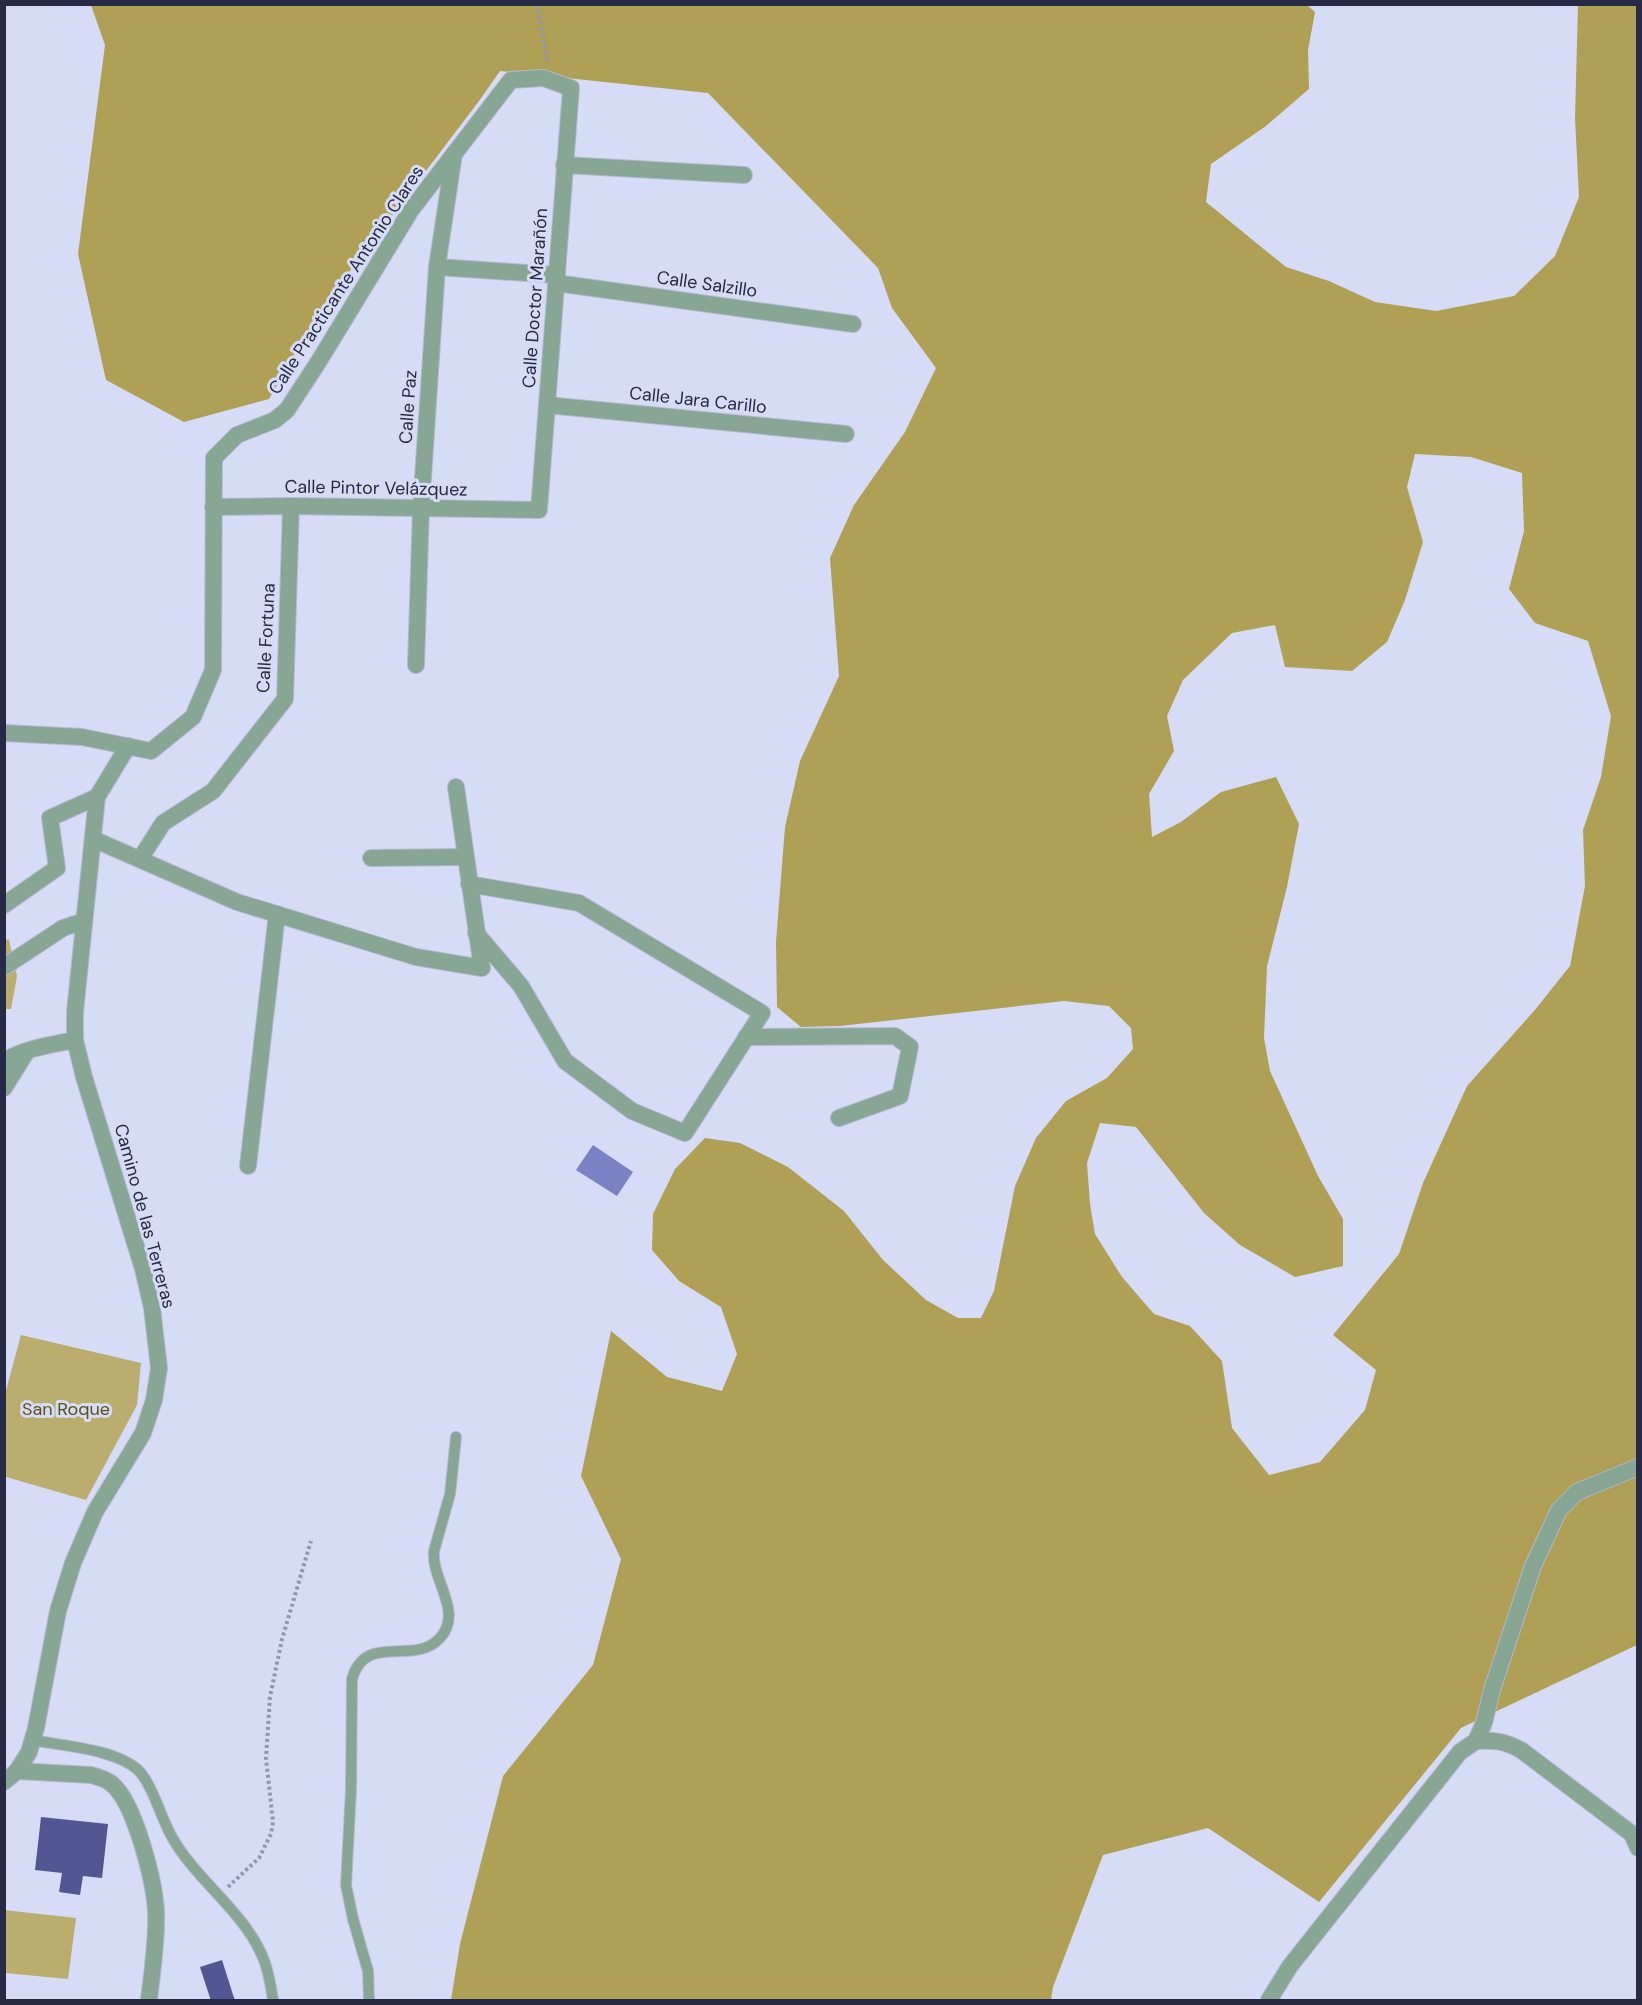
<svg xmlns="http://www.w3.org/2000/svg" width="1642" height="2005" viewBox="0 0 1642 2005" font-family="'DM Sans',sans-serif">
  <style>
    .green { fill: #baad6e }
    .forest { fill: #afa055; fill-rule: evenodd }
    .water { fill: #7a82c3 }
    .building { fill: #525794 }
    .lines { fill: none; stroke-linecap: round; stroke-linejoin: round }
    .service-casing { stroke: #b3b8d3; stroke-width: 12 }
    .minor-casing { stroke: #b3b8d3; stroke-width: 18 }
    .path { stroke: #9196b1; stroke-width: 4; stroke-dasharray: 3 3; stroke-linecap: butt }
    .service { stroke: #87a693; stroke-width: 10 }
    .minor { stroke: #87a693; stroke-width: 16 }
    .labels { text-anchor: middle; stroke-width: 6; stroke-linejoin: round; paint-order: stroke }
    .street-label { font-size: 18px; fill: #272a45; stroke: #d6dbf6 }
    .park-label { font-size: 18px; fill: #5c5118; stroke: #d6dbf6 }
  </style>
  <rect width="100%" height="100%" fill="#d6dbf6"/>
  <g class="green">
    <path d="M5 939 9 940 17 976 11 1009H6L5 1012Z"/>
    <path d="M21 1335 141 1363 137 1405 86 1500 6 1477 4 1466 5 1394Z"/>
    <path d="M4 1910 76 1918 68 1979 5 1973Z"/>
  </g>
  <path class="forest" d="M1306 4 1315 12 1308 50 1309 89 1266 126 1211 164 1206 202 1286 267 1329 281 1375 302 1436 311 1514 296 1555 256 1579 197 1575 118 1578 5H1637V1645L1461 1728 1319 1902 1208 1828 1103 1855 1053 1987 1051 2000H451L460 1944 503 1776 593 1665 621 1559 581 1476 611 1331 667 1377 722 1391 737 1354 721 1307 679 1281 652 1250 653 1214 675 1169 705 1138 740 1143 788 1167 844 1211 883 1260 926 1300 958 1318H981L994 1291 1015 1186 1036 1138 1066 1101 1107 1078 1133 1049 1131 1028 1109 1006 1064 1001 840 1026 801 1027 777 1007 776 942 785 827 800 761 839 676 830 558 854 505 905 432 936 368 892 308 878 268 708 93 500 71 479 101 318 313 269 399 184 422 106 380 78 254 105 45 91 5ZM1415 454 1471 457 1522 473 1524 531 1509 589 1535 623 1588 641 1611 716 1601 777 1583 830 1585 886 1570 966 1534 1011 1467 1086 1423 1183 1399 1254 1333 1335 1376 1370 1365 1410 1320 1462 1269 1475 1232 1428 1222 1361 1190 1326 1154 1314 1122 1277 1095 1234 1090 1204 1087 1163 1100 1123 1136 1127 1204 1213 1240 1245 1295 1277 1343 1266V1219L1318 1176 1270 1071 1264 1038 1267 966 1287 887 1299 824 1276 777 1221 792 1181 822 1152 837 1149 794 1174 751 1167 716 1183 680 1232 633 1275 625 1285 667 1352 671 1387 642 1405 600 1423 542 1407 487Z"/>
  <path class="water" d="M593 1145 633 1172 617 1196 576 1170Z"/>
  <g class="building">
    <path d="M41 1817 108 1824 102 1878 83 1876 80 1895 59 1892 62 1873 35 1870Z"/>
    <path d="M222 1960 235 2001H211L200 1967Z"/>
  </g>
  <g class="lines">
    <defs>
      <g id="service">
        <path d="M32 1740C63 1746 115 1749 138 1770 152 1783 162 1821 173 1839 199 1883 245 1912 264 1960 269 1973 271 1987 273 2000"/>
        <path d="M369 2000 368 1971 353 1919 346 1885 351 1789 352 1679C366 1631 414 1667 440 1638 464 1612 431 1580 434 1551L450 1494 456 1437"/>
      </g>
      <g id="minor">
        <path d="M564 165 744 175"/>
        <path d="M437 267 557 275"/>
        <path d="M556 283 853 324"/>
        <path d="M547 405 846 434"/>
        <path d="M416 665 421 508 437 267 454 154"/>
        <path d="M4 733 82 737 151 751 193 717 213 670 214 458 237 435 275 420 287 410 319 361 411 210 511 80 543 78 571 88 539 510 291 506 213 507"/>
        <path d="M93 839 237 902 416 957 482 968 456 787"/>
        <path d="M371 858 466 857"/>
        <path d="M140 859 163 823 213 791 285 699 291 506"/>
        <path d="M469 884 579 903 762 1013 685 1133 632 1111 565 1061 521 986 476 933"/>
        <path d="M4 905 57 868 50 818 97 797"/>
        <path d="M4 967 63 928 84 921"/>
        <path d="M746 1037 895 1036 910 1047 900 1096 839 1118"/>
        <path d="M4 1061C26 1048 50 1045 75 1040"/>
        <path d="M4 1088 27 1051"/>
        <path d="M248 1166 277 914"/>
        <path d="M1476 1741C1495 1740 1504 1741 1521 1750L1632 1834 1638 1848"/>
        <path d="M17 1771 91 1775C99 1777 106 1779 112 1784 135 1803 155 1883 156 1913 157 1942 152 1972 149 2000"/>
        <path d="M4 1782 17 1771 29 1752 36 1728 58 1611 73 1563 95 1512 143 1433 154 1400 159 1368 152 1308 143 1269 84 1077 75 1040V1012L97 797 128 746"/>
        <path d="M1269 2000 1290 1966 1460 1752 1476 1741 1484 1723 1492 1690 1533 1566 1559 1510 1577 1492 1638 1467"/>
      </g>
    </defs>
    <use href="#service" class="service-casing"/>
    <use href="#minor" class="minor-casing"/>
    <g class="path">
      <path d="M537 4 548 63"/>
      <path d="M228 1887 259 1858 271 1834 273 1822 266 1758 270 1697 282 1639 311 1541"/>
    </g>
    <use href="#service" class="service"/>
    <use href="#minor" class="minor"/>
  </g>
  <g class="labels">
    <g class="street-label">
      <text transform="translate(346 280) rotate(-57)" y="6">Calle Practicante Antonio Clares</text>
      <text transform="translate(707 284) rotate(8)" y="6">Calle Salzillo</text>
      <text transform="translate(535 298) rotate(-86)" y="6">Calle Doctor Marañón</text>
      <text transform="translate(698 400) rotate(6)" y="6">Calle Jara Carillo</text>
      <text transform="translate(408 407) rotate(-86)" y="6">Calle Paz</text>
      <text transform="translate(376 488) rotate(1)" y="6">Calle Pintor Velázquez</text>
      <text transform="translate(266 638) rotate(-87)" y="6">Calle Fortuna</text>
      <text transform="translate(145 1216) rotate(75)" y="6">Camino de las Terreras</text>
    </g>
    <g class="park-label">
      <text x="66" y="1415">San Roque</text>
    </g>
  </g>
  <rect width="1642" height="2005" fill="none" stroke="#272a45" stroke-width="12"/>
</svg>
